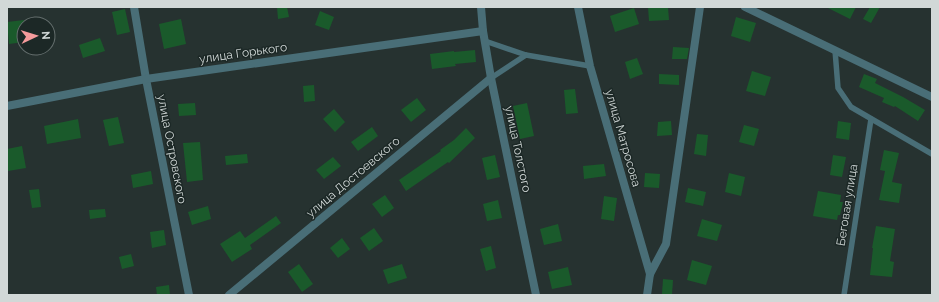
<svg xmlns="http://www.w3.org/2000/svg" width="939" height="302" viewBox="0 0 939 302" font-family="Raleway,sans-serif">
  <style>
    .building { fill: #1a5a2b }
    .lines { fill: none; stroke-linecap: round; stroke-linejoin: round }
    .service { stroke: #496e77; stroke-width: 5.5 }
    .minor { stroke: #496e77; stroke-width: 8 }
    .labels { text-anchor: middle; stroke-width: 3; stroke-linejoin: round; paint-order: stroke }
    .street-label { font-size: 12px; fill: #d1d8d7; stroke: #1c2826 }
  </style>
  <rect width="100%" height="100%" fill="#263230"/>
  <g class="building">
    <path d="M277 7H287L289 17 278 19Z"/>
    <path d="M648 7H668L669 20 649 21Z"/>
    <path d="M826 7H856L850 19Z"/>
    <path d="M870 7H880L871 23 863 19Z"/>
    <path d="M634 8 639 24 615 32 610 16Z"/>
    <path d="M125 9 130 32 117 35 112 12Z"/>
    <path d="M320 11 334 17 329 30 315 25Z"/>
    <path d="M736 17 756 23 750 42 731 36Z"/>
    <path d="M181 19 186 44 164 49 159 24Z"/>
    <path d="M24 20V42L9 44 7 22Z"/>
    <path d="M100 38 105 51 83 58 79 45Z"/>
    <path d="M673 47 689 48 687 59H672Z"/>
    <path d="M475 50 476 62 455 64 456 66 432 69 430 54 454 51V52Z"/>
    <path d="M637 58 643 74 630 79 625 62Z"/>
    <path d="M752 71 771 77 765 96 746 91Z"/>
    <path d="M659 74 679 75V85L659 84Z"/>
    <path d="M864 74 877 79 875 83 903 97 925 110 918 121 895 106 894 107 882 102 884 98 859 87Z"/>
    <path d="M314 85 315 101 304 102 303 86Z"/>
    <path d="M575 89 578 113 566 114 564 90Z"/>
    <path d="M417 98 426 110 411 122 401 110Z"/>
    <path d="M195 103 196 115 179 116 178 104Z"/>
    <path d="M527 103 534 136 520 139 513 106Z"/>
    <path d="M334 109 345 122 335 132 323 119Z"/>
    <path d="M118 117 124 143 109 146 103 120Z"/>
    <path d="M78 119 81 138 47 144 44 126Z"/>
    <path d="M671 121 672 135 657 136 658 122Z"/>
    <path d="M838 121 851 123 849 140 836 138Z"/>
    <path d="M744 125 759 129 754 146 739 142Z"/>
    <path d="M372 127 378 136 358 151 351 142Z"/>
    <path d="M466 128 475 138 449 163 448 162 406 191 399 180 441 151 440 150 454 140Z"/>
    <path d="M697 134 708 135 706 156 694 154Z"/>
    <path d="M200 142 203 180 187 182 183 143Z"/>
    <path d="M22 146 26 168 8 171 7 149Z"/>
    <path d="M884 150 899 153 892 182 902 184 899 203 879 200 885 171 880 170Z"/>
    <path d="M247 154 248 163 226 165 225 156Z"/>
    <path d="M495 155 500 177 487 180 482 158Z"/>
    <path d="M833 155 846 157 842 177 830 175Z"/>
    <path d="M333 157 341 166 324 179 316 170Z"/>
    <path d="M604 164 606 176 584 179 583 166Z"/>
    <path d="M151 171 153 184 133 188 131 175Z"/>
    <path d="M645 173 660 174 659 188 644 187Z"/>
    <path d="M729 173 745 177 741 196 725 192Z"/>
    <path d="M688 188 706 192 703 206 685 202Z"/>
    <path d="M39 189 41 207 32 208 29 190Z"/>
    <path d="M818 191 841 195 840 202H843L840 215H838L837 220 813 216Z"/>
    <path d="M385 195 394 208 382 217 372 204Z"/>
    <path d="M604 196 617 198 614 221 601 219Z"/>
    <path d="M498 200 502 218 487 221 483 204Z"/>
    <path d="M208 206 211 219 192 225 188 212Z"/>
    <path d="M105 209 106 217 90 219 89 210Z"/>
    <path d="M276 216 281 223 250 245 252 249 232 262 220 244 240 231 245 238Z"/>
    <path d="M702 219 722 225 717 241 697 236Z"/>
    <path d="M558 224 562 241 544 245 540 229Z"/>
    <path d="M876 226 895 229 890 261 894 262 892 277 870 275 873 248H872Z"/>
    <path d="M374 228 383 241 369 251 360 238Z"/>
    <path d="M164 230 166 245 152 248 150 232Z"/>
    <path d="M342 238 350 249 338 258 330 248Z"/>
    <path d="M491 246 496 268 486 271 480 249Z"/>
    <path d="M131 254 134 266 122 269 119 257Z"/>
    <path d="M692 260 712 266 706 285 687 280Z"/>
    <path d="M299 264 313 284 302 292 288 272Z"/>
    <path d="M402 264 407 278 388 284 383 270Z"/>
    <path d="M568 267 572 285 552 289 548 272Z"/>
    <path d="M663 279 673 280 672 295 662 294Z"/>
    <path d="M169 285 170 295H157L156 287Z"/>
  </g>
  <g class="lines">
    <g class="service">
      <path d="M485 41 526 55"/>
      <path d="M835 50 838 88 851 107 932 154"/>
      <path d="M491 78 526 55 590 66"/>
      <path d="M844 295 871 119"/>
    </g>
    <g class="minor">
      <path d="M134 7 146 79 189 295"/>
      <path d="M481 7 483 31 491 78 536 295"/>
      <path d="M578 7 590 66 650 274"/>
      <path d="M745 7 932 97"/>
      <path d="M7 106 146 79 483 31"/>
      <path d="M229 295 491 78"/>
      <path d="M647 295 650 274 666 244 700 7"/>
    </g>
  </g>
  <g class="labels">
    <g class="street-label">
      <text transform="translate(243 53) rotate(-8)" y="4">улица Горького</text>
      <text transform="translate(623 138) rotate(74)" y="4">улица Матросова</text>
      <text transform="translate(172 149) rotate(79)" y="4">улица Островского</text>
      <text transform="translate(518 149) rotate(78)" y="4">улица Толстого</text>
      <text transform="translate(353 177) rotate(-40)" y="4">улица Достоевского</text>
      <text transform="translate(847 205) rotate(-81)" y="4">Беговая улица</text>
    </g>
  </g>
  <rect width="939" height="302" fill="none" stroke="#d1d8d7" stroke-width="16"/>
  <g transform="translate(36 36) rotate(86)"><circle r="19" fill="#1c2826" stroke="#646e6d"/>
  <path d="M0-3L7 15L0 10L-7 15Z" fill="#f59b9c"/>
  <text y="-6" font-size="11" font-weight="bold" text-anchor="middle" fill="#d1d8d7">N</text>
  </g>
</svg>
